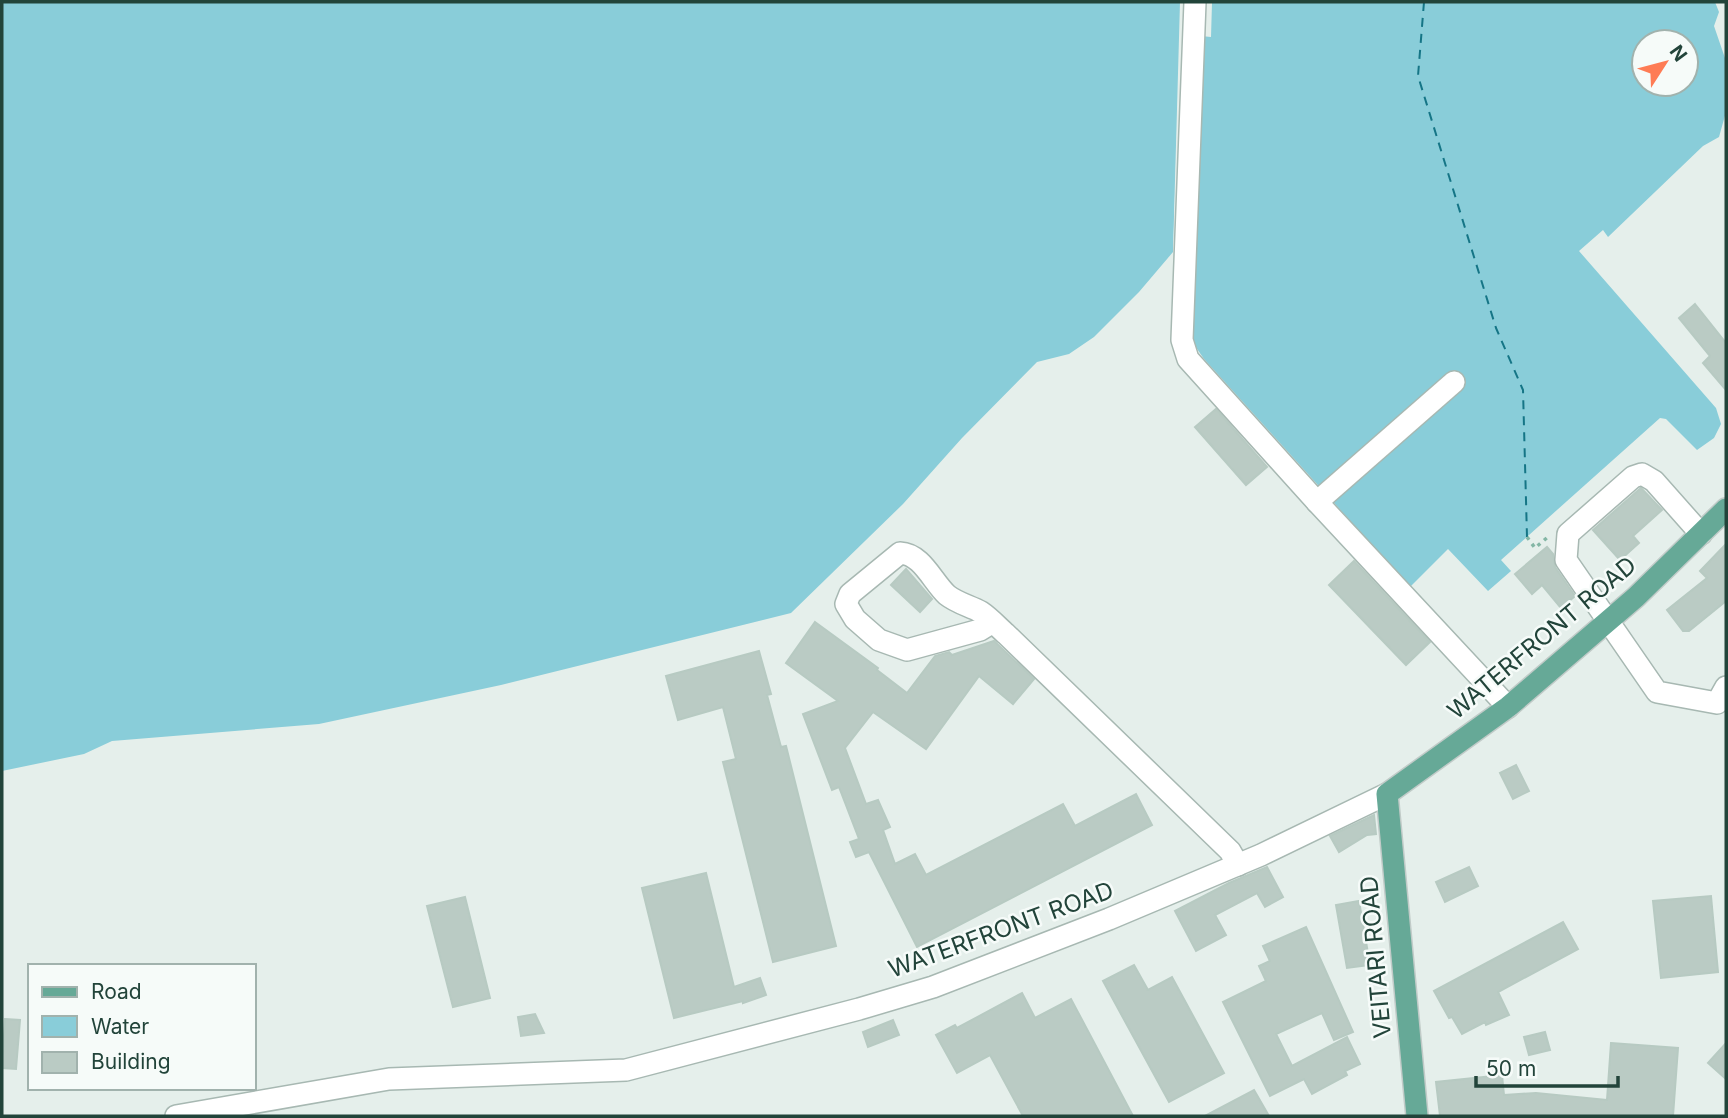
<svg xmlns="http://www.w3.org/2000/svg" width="1728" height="1118" viewBox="0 0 1728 1118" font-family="Inter,sans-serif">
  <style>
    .water { fill: #89cdd9; fill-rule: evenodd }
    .pier { fill: #e5efeb }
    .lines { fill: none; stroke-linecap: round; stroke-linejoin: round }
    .ferry { stroke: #157586; stroke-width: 2; stroke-dasharray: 9 7; stroke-linecap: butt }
    .building { fill: #bacbc4; stroke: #b7cac2; stroke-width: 2 }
    .minor-casing { stroke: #a7b8b2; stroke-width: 24 }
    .major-casing { stroke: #c1cbc8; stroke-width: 24 }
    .path { stroke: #83b6a5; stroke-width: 3.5; stroke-dasharray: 3.5 5; stroke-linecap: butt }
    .minor { stroke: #fff; stroke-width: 21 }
    .major { stroke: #66a997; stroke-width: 21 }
    .labels { text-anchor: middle; stroke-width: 5; stroke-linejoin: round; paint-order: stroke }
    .street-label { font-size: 24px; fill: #22443a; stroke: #f6fbf9 }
  </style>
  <rect width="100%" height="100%" fill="#e5efeb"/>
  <g class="water">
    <path d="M2 2H1180L1173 252 1139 292 1094 337 1069 354 1037 362 962 438 903 504 791 613 501 685 319 724 112 741 84 754 2 771Z"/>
    <path d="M1183 2H1715L1719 12 1714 26 1726 61V112L1719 137 1703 146 1608 237 1603 230 1579 251 1716 408 1721 424 1714 438 1697 450 1666 419 1660 418 1501 560 1511 571 1488 591 1448 549 1410 587 1204 359 1191 340 1200 36H1211V3ZM1644 42H1686V84H1644Z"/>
  </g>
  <path class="pier" d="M1181 2 1212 3 1211 37 1201 36 1200 33H1207L1208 6 1184 5 1177 252 1173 258Z"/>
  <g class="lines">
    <path class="ferry" d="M1424 2 1418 76 1496 328 1523 390 1527 537"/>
  </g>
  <g class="building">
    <path d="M1695 304 1726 343V390L1703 363 1710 356 1679 318Z"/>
    <path d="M1216 409 1267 467 1246 485 1195 427Z"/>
    <path d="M1641 488 1662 510 1633 536 1639 543 1620 560 1593 530Z"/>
    <path d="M1726 544V601L1689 631H1683L1667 610 1707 578 1700 571Z"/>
    <path d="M1547 547 1553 554 1555 567 1575 596 1561 608 1542 585 1532 594 1515 574Z"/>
    <path d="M1354 561 1430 642 1406 665 1329 585Z"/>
    <path d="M906 569 932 599 920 612 891 585Z"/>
    <path d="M815 622 878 668 877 670 907 693 935 656 949 652 952 655 994 641 1034 679 1013 704 979 676 926 749 873 712 845 748 866 804 878 800 890 827 883 830 895 864 915 854 926 875 1063 804 1075 826 1136 794 1152 825 917 947 869 852 856 857 850 842 859 839 839 787 832 790 803 714 838 701 786 663Z"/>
    <path d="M759 651 771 694 767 695 781 747 786 746 836 946 773 962 723 762 736 759 723 707 678 720 666 676Z"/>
    <path d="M1516 765 1529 791 1513 799 1500 773Z"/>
    <path d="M1374 815 1376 834 1367 835 1339 852 1330 836Z"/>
    <path d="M1267 867 1283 897 1265 907 1257 893 1215 915 1226 935 1196 951 1175 911 1229 883Z"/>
    <path d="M1469 867 1478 886 1445 902 1436 882Z"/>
    <path d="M706 873 734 987 760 978 766 995 743 1003V1001L674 1018 642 888Z"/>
    <path d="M1711 896 1718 972 1661 978 1653 901Z"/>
    <path d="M465 897 490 998 453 1007 427 906Z"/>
    <path d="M1359 901 1370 965 1347 968 1336 905Z"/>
    <path d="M1563 922 1578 949 1498 992 1509 1015 1486 1025 1485 1022 1462 1034 1452 1017 1449 1018 1434 991Z"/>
    <path d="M1306 927 1353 1032 1334 1040 1322 1013 1276 1034 1292 1066 1347 1037 1360 1064 1345 1071 1347 1075 1312 1094 1304 1079 1270 1096 1223 1002 1266 981 1259 966 1270 961 1263 946Z"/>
    <path d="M1134 965 1148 990 1172 977 1224 1073 1169 1102 1103 981Z"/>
    <path d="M1022 993 1035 1018 1071 999 1133 1116H1023L990 1055 957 1073 936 1035 955 1025 957 1028Z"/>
    <path d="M535 1014 544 1033 521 1036 518 1017Z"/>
    <path d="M5 1019 20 1020 16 1069 2 1068Z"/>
    <path d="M893 1020 899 1035 868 1047 863 1032Z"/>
    <path d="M1545 1032 1550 1050 1529 1055 1524 1037Z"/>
    <path d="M1611 1043 1678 1048 1673 1116H1440L1436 1082 1502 1075 1504 1095 1536 1093 1607 1100Z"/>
    <path d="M1726 1043V1079L1708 1063Z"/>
    <path d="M1254 1090 1269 1116H1205Z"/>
  </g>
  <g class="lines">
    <defs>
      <g id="minor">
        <path d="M1195 2 1182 340 1188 359 1317 502 1508 707"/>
        <path d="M1317 502 1454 382"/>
        <path d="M1701 534 1654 481 1642 474 1633 477 1568 534 1566 560 1657 692 1717 703 1726 687"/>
        <path d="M993 622 980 630 907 650 879 640 855 619 846 604 850 594 900 553C922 554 932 581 947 595 957 603 970 606 981 612 990 618 998 627 1006 634L1230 851 1238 865"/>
        <path d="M176 1116 389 1079 626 1070 859 1009 933 987 1109 919 1261 855 1387 794"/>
      </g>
      <path id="major" d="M1417 1116 1387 794 1508 707 1636 597 1726 509"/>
    </defs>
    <use href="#minor" class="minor-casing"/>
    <use href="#major" class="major-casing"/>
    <path class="path" d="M1527 537 1535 548 1549 536"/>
    <use href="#minor" class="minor"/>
    <use href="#major" class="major"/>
  </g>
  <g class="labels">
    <g class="street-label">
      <text transform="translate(1542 638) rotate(-40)" y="8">WATERFRONT ROAD</text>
      <text transform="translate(1001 930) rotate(-20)" y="8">WATERFRONT ROAD</text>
      <text transform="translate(1376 957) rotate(-95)" y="8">VEITARI ROAD</text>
    </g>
  </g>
  <rect width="1728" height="1118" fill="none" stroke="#22443a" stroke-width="7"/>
  <rect x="28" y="964" width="228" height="126" fill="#f6fbf9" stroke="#a1b2ad" stroke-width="2"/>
  <rect x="42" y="987" width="35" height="10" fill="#66a997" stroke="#a1b2ad" stroke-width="2"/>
  <text x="91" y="999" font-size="21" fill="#22443a">Road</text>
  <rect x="42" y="1016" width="35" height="21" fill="#89cdd9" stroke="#a1b2ad" stroke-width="2"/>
  <text x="91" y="1034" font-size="21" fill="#22443a">Water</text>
  <rect x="42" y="1052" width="35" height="21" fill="#bacbc4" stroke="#a1b2ad" stroke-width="2"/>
  <text x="91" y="1069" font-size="21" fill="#22443a">Building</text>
  <g transform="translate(1665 63) rotate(54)"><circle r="33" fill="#f6fbf9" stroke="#a1b2ad" stroke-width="2"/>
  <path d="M0-5L12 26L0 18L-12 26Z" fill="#fe7c55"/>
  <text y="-10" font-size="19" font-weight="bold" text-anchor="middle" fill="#22443a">N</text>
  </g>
  <path d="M1476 1076v10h142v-10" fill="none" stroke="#22443a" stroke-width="3.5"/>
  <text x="1486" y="1076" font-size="21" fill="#22443a" stroke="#f6fbf9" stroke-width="5" paint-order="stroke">50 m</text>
</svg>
